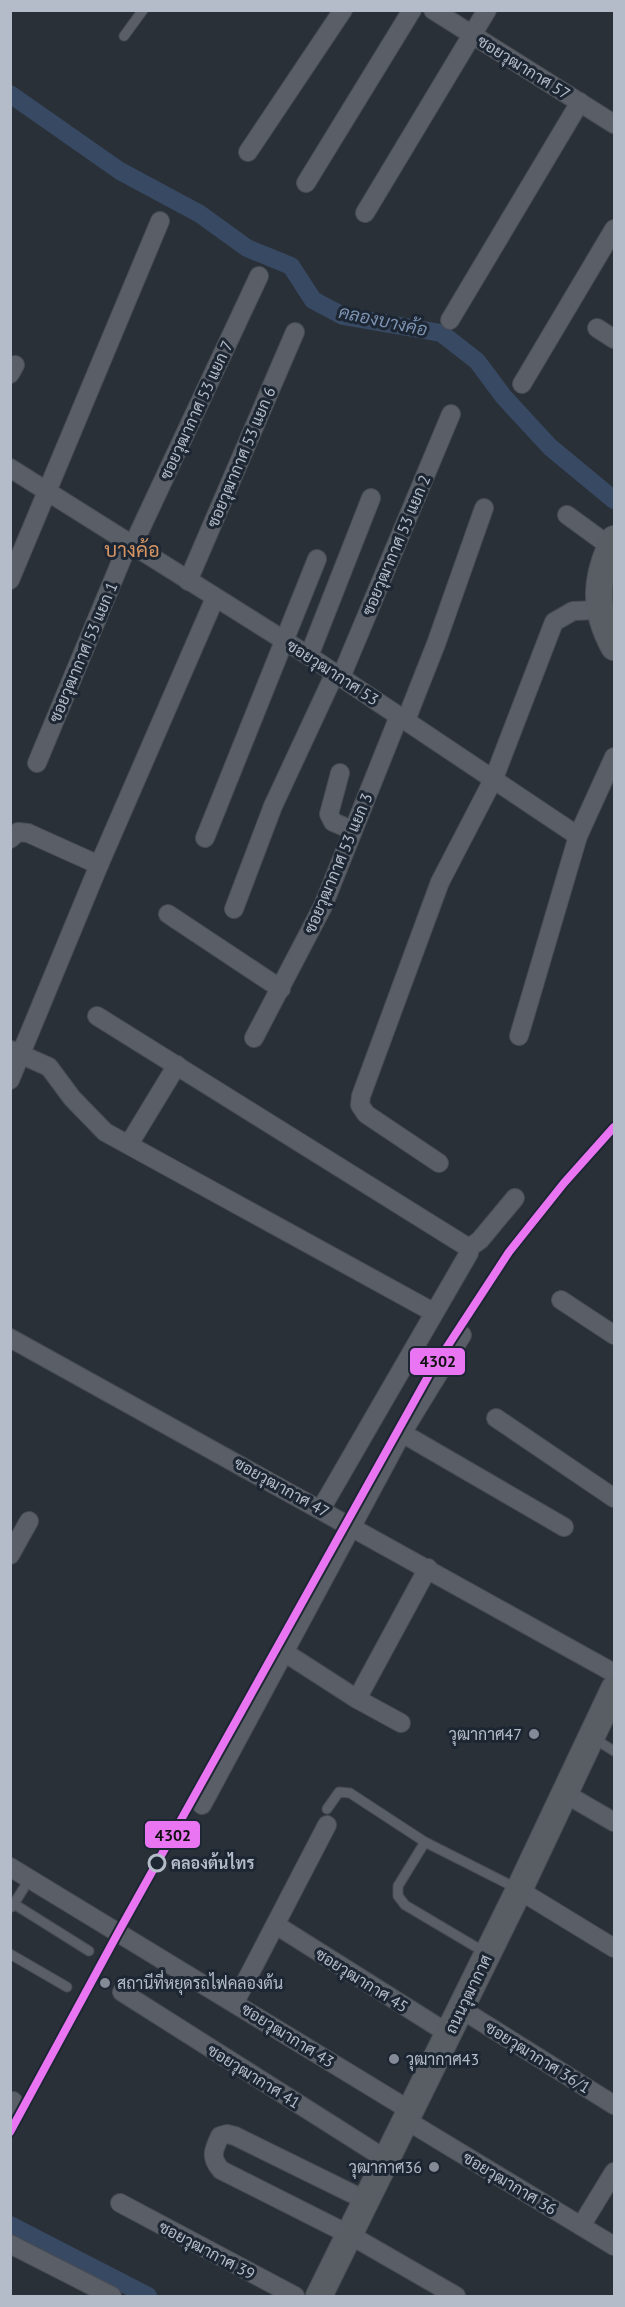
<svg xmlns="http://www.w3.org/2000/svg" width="625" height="2307" viewBox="0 0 625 2307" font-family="'PT Sans',Sarabun,sans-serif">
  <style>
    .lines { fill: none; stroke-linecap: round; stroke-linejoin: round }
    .canal { stroke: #384963; stroke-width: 18 }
    .service-casing { stroke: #484c53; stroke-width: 11 }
    .minor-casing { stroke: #484c53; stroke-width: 20 }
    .secondary-casing { stroke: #484c53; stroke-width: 28 }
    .service { stroke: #5a5e66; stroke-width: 9 }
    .minor { stroke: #5a5e66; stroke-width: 18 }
    .secondary { stroke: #595d64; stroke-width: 26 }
    .rail-1-casing { stroke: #1d2633; stroke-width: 12 }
    .rail-1 { stroke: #e975f2; stroke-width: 8 }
    .poi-dot { fill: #848b96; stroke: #1d2633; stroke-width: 2 }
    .stop-dot { fill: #1d2633; stroke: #b4bcc9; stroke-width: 3 }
    .labels { text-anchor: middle; stroke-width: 6; stroke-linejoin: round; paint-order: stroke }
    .street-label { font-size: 16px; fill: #b4bcc9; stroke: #1d2633 }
    .poi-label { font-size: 16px; fill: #b4bcc9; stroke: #1d2633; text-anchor: end }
    .stop-label { font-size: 16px; font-weight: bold; fill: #b4bcc9; stroke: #1d2633; text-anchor: start }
    .water-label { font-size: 18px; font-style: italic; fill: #7c92b1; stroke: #1d2633 }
    .quarter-label { font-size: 20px; fill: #d59563; stroke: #1d2633 }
    .line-badge { stroke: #1d2633; stroke-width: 2 }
    .pale-badge-label { font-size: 16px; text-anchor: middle; font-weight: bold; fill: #111 }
  </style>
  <rect width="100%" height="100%" fill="#2a3038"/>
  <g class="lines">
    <g class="canal">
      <path d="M10 94 120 171 200 214 247 248 291 266 313 300 343 316 441 333 477 361 503 396 550 447 614 500"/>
      <path d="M10 2225 148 2296"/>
    </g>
    <defs>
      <g id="service">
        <path d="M124 36 143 10"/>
        <path d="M593 1738 614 1751"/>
        <path d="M327 1809 339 1792 350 1793 425 1842"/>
        <path d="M14 1904 89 1951"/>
        <path d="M12 1907 30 1878"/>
        <path d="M486 1953 405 1905 398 1896V1886L425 1842 518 1889"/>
        <path d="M10 1954 67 1987"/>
      </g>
      <g id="minor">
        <path d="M433 10 614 124"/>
        <path d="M248 152 343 10"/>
        <path d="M306 183 412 10"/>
        <path d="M365 213 487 10"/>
        <path d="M450 320 580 102"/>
        <path d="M597 328 614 339"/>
        <path d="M10 374 15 365"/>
        <path d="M522 384 614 229"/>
        <path d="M10 468 309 656 578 836"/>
        <path d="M567 515 611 547"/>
        <path d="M133 545 259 276"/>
        <path d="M10 580 160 221"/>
        <path d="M188 581 295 332"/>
        <path d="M309 656 371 498"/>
        <path d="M341 677 451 414"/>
        <path d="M406 720 436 644 484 508"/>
        <path d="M37 763 129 542"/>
        <path d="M340 773 329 814 333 822 352 830"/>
        <path d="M205 838 317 559"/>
        <path d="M10 839 18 832 28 833 99 865"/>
        <path d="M234 909 273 806 335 673"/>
        <path d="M168 914 281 989"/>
        <path d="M97 1016 469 1248"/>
        <path d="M519 1036 578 836 614 757"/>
        <path d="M254 1038 323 906 399 716"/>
        <path d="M11 1050 49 1067 72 1098 105 1132 433 1312"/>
        <path d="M10 1080 99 865 215 598"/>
        <path d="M129 1144 177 1065"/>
        <path d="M439 1163 366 1114 360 1105 361 1096 440 882 494 778 554 622 573 611 598 610"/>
        <path d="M561 1300 614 1335"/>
        <path d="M10 1338 614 1673"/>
        <path d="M496 1418 614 1498"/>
        <path d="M402 1433 564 1527"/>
        <path d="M321 1509 469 1253V1248L480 1240 515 1198"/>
        <path d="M10 1555 29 1521"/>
        <path d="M284 1652 357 1699 401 1723"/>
        <path d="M357 1699 428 1568"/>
        <path d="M564 1793 614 1822"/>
        <path d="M202 1805 402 1433 462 1335"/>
        <path d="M10 1867 411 2111"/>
        <path d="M519 1890 614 1948"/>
        <path d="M276 1925 449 2034"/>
        <path d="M122 1992 387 2160"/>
        <path d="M235 2002 327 1825"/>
        <path d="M461 2009 614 2105"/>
        <path d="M10 2106 13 2101"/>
        <path d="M406 2120 614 2246"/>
        <path d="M367 2201 235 2136 227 2134 220 2136C213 2151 210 2157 221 2170L350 2235 456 2296"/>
        <path d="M120 2203 295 2296"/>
        <path d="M581 2226 614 2172"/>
        <path d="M10 2244 112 2296"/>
      </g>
      <g id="secondary">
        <path d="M614 539C595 578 593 609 614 647"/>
        <path d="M319 2296 519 1890 614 1689"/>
      </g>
    </defs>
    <use href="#service" class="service-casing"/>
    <use href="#minor" class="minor-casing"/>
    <use href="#secondary" class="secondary-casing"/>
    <use href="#service" class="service"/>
    <use href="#minor" class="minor"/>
    <use href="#secondary" class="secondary"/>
    <defs>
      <path id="rail-1" d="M10 2132 119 1931 430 1373 509 1252 564 1183 614 1127"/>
    </defs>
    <use href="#rail-1" class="rail-1-casing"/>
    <use href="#rail-1" class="rail-1"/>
  </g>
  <g class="poi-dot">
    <circle cx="534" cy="1734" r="6"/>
    <circle cx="105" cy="1983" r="6"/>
    <circle cx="394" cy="2059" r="6"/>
    <circle cx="434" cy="2167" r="6"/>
  </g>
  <circle class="stop-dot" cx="157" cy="1863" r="8"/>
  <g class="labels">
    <g class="street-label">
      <text transform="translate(524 67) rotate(32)" y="6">ซอยวุฒากาศ 57</text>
      <text transform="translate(196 410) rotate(-65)" y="6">ซอยวุฒากาศ 53 แยก 7</text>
      <text transform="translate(241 457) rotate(-67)" y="6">ซอยวุฒากาศ 53 แยก 6</text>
      <text transform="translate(396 545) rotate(-67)" y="6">ซอยวุฒากาศ 53 แยก 2</text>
      <text transform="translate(83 652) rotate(-67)" y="6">ซอยวุฒากาศ 53 แยก 1</text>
      <text transform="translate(333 672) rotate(33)" y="6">ซอยวุฒากาศ 53</text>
      <text transform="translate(338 863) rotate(-67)" y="6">ซอยวุฒากาศ 53 แยก 3</text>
      <text transform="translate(282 1487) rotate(29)" y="6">ซอยวุฒากาศ 47</text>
      <text transform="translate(362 1980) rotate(32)" y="6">ซอยวุฒากาศ 45</text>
      <text transform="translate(468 1994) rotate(-64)" y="6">ถนนวุฒากาศ</text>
      <text transform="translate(288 2035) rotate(32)" y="6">ซอยวุฒากาศ 43</text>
      <text transform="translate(538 2057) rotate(32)" y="6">ซอยวุฒากาศ 36/1</text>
      <text transform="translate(254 2076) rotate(32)" y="6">ซอยวุฒากาศ 41</text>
      <text transform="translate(510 2183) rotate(31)" y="6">ซอยวุฒากาศ 36</text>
      <text transform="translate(207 2250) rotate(28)" y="6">ซอยวุฒากาศ 39</text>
    </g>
    <g class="poi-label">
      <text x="522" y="1740">วุฒากาศ47</text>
      <text x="117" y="1989" text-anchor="start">สถานีที่หยุดรถไฟคลองต้น</text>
      <text x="406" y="2065" text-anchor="start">วุฒากาศ43</text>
      <text x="422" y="2173">วุฒากาศ36</text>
    </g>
    <g class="stop-label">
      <text x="171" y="1869">คลองต้นไทร</text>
    </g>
    <g class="water-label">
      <text transform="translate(383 321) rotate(12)" y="6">คลองบางค้อ</text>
    </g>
    <g class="quarter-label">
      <text x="132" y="557">บางค้อ</text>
    </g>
  </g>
  <g class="line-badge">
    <rect x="409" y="1347" width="57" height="29" rx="6" fill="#e975f2"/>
    <rect x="144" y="1820" width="57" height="29" rx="6" fill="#e975f2"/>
  </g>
  <g class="pale-badge-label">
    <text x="438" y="1367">4302</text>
    <text x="173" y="1841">4302</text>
  </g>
  <rect width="625" height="2307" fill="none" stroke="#b4bcc9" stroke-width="24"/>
</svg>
